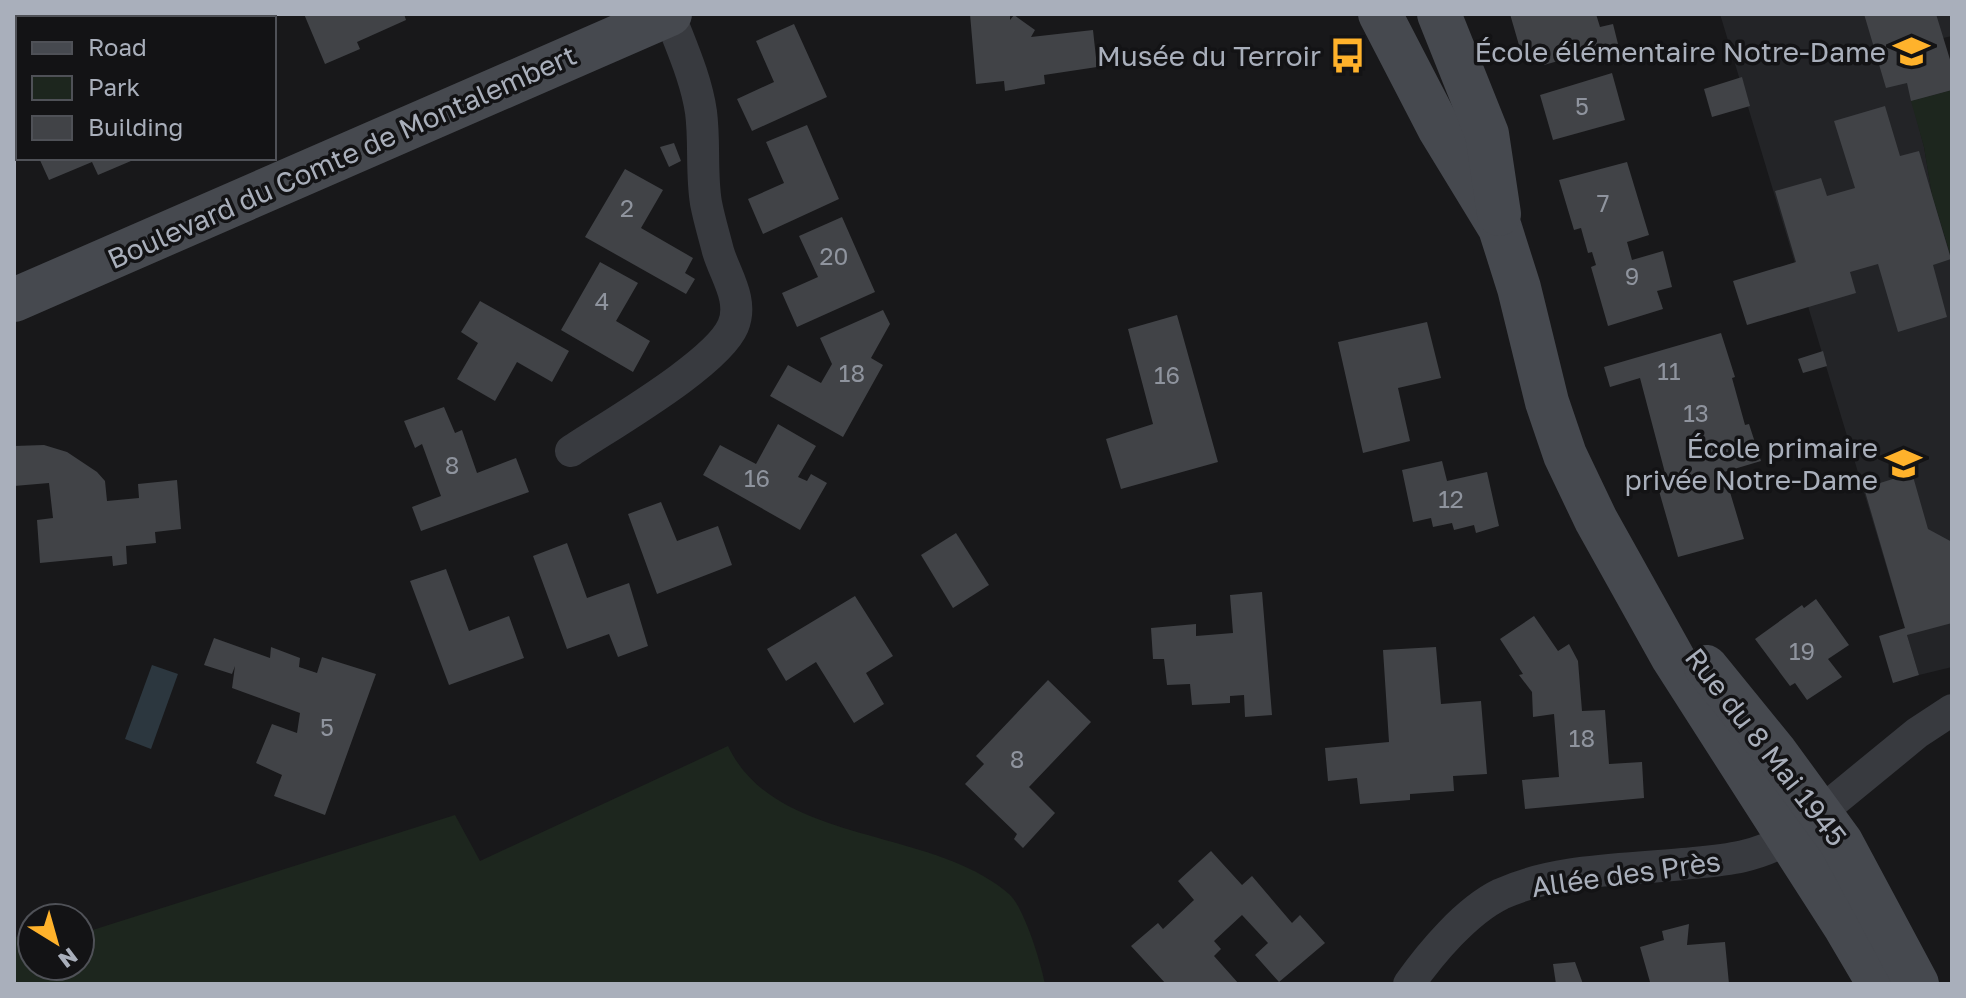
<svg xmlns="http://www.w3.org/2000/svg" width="1966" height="998" viewBox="0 0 1966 998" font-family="'Golos Text',sans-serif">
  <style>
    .built { fill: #232427 }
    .green { fill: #1d261e }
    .water { fill: #2c373f }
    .building { fill: #414347 }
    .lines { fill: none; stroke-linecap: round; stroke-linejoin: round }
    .street { stroke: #383a3f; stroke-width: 32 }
    .secondary { stroke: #46494f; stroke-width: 44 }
    .labels { text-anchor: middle; stroke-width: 7; stroke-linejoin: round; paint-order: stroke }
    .number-label { font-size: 24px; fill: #8f949e }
    .poi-label { font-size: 28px; fill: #a9afbb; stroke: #131315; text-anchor: end }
    .street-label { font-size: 28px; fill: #a9afbb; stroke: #131315 }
  </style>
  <rect width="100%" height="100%" fill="#18181a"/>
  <path class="built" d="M1720 14H1952V36L1943 38 1952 90 1912 101 1924 147 1932 195 1952 260V667L1919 675Z"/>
  <g class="green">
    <path d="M1952 90V260L1932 195 1924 147 1911 101Z"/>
    <path d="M728 746C775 846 931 826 1009 894 1024 907 1041 963 1045 984H14V937L32 936V966H80V934L455 815 480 861Z"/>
  </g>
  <path class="water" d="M152 665 178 674 151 749 125 739Z"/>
  <g class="building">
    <path d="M304 14H404L406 20 357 42 360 49 325 64Z"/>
    <path d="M970 14H1010V20L1014 15 1035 30 1031 37 1093 30 1097 67 1044 75 1045 84 1005 91 1004 81 976 84Z"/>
    <path d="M1510 14H1596L1600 27 1613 24 1618 44 1544 65 1539 47 1521 52Z"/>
    <path d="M1864 14H1936L1952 66V90L1911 101 1907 83 1886 88Z"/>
    <path d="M794 24 827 97 752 131 737 99 774 82 756 41Z"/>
    <path d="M1612 73 1625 120 1553 140 1540 95Z"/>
    <path d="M1742 77 1750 106 1712 117 1704 89Z"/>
    <path d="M1885 106 1900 156 1919 151 1932 195 1951 259 1933 265 1947 317 1898 332 1878 264 1850 272 1856 293 1747 325 1733 281 1796 262 1775 191 1821 178 1827 196 1855 188 1834 121Z"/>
    <path d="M807 125 839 199 763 234 748 199 784 183 766 142Z"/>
    <path d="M674 143 681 161 669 167 660 147Z"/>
    <path d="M39 158H138L98 175 92 162 49 180Z"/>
    <path d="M1627 162 1649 235 1627 242 1632 260 1663 251 1672 287 1657 291 1663 309 1608 326 1591 267 1596 265 1592 252 1588 253 1581 228 1574 230 1559 180Z"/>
    <path d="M625 169 663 190 641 228 693 258 685 273 695 279 686 294 585 237Z"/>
    <path d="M842 217 875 292 797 327 782 293 818 277 799 236Z"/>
    <path d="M600 262 638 283 616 321 650 341 633 372 561 330Z"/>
    <path d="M480 301 569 351 552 382 517 362 495 401 457 379 478 343 461 332Z"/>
    <path d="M883 310 890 324 871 358 883 365 843 437 770 396 788 365 821 383 832 364 820 338Z"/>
    <path d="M1177 315 1218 462 1121 489 1106 439 1153 424 1128 329Z"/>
    <path d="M1427 322 1441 378 1398 388 1410 441 1363 453 1338 342Z"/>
    <path d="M1721 333 1735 377 1732 378 1745 425 1749 424 1761 461 1724 472 1744 539 1678 557 1659 491 1669 488 1640 378 1610 387 1604 367Z"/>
    <path d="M1823 351 1827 366 1803 373 1798 359Z"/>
    <path d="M444 407 455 433 462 430 477 473 516 458 529 492 421 531 412 507 441 496 422 444 415 448 404 421Z"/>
    <path d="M778 424 816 446 798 477 807 481 811 474 827 483 800 530 703 475 720 445 756 464Z"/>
    <path d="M44 445 67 452 97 472 105 481 107 501 139 498 138 484 177 480 181 529 155 532 156 543 126 546 127 564 113 566 112 556 40 563 37 520 53 518 49 483 14 486V446Z"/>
    <path d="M1442 461 1447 481 1487 472 1499 526 1476 533 1474 525 1454 530 1452 523 1433 527 1431 518 1413 522 1402 470Z"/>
    <path d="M1912 473 1928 529 1952 542V623L1907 635 1919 675 1893 683 1879 636 1905 628 1864 488Z"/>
    <path d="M661 502 677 541 718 526 732 565 657 594 628 514Z"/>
    <path d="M956 533 989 585 953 608 921 555Z"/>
    <path d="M567 543 587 598 629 583 648 646 618 657 609 634 567 649 533 556Z"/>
    <path d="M446 569 469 631 509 616 524 658 449 685 410 581Z"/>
    <path d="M1262 592 1272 715 1245 717 1244 695 1230 696V703L1192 705 1190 684 1167 685 1164 659H1153L1151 628 1196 624V636L1233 633 1230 595Z"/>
    <path d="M855 596 893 656 866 673 884 704 854 723 816 662 786 681 767 649Z"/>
    <path d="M1816 599 1849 645 1828 659 1842 677 1807 700 1795 683 1790 686 1755 639 1802 605 1804 608Z"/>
    <path d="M1534 616 1558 651 1569 644 1578 661 1582 711 1605 710 1609 764 1642 762 1644 798 1525 809 1522 780 1559 777 1554 714 1533 717 1532 692 1519 675 1523 674 1500 639Z"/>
    <path d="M214 638 270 658 271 647 300 658 299 667 317 673 322 657 376 674 325 815 274 796 282 775 256 763 272 724 297 733 300 713 232 688 235 666 232 674 204 665Z"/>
    <path d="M1436 647 1441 704 1481 701 1487 774 1453 776 1454 791 1410 794V800L1360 804 1357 778 1328 781 1325 748 1389 742 1383 650Z"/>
    <path d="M1048 680 1091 722 1029 787 1055 813 1023 848 1014 839 1017 834 965 784 984 764 976 756Z"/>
    <path d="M1211 851 1242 885 1252 876 1292 923 1300 915 1325 943 1279 982 1255 955 1268 943 1242 915 1214 941 1221 949 1214 956 1239 984H1166L1131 946 1158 923 1163 929 1194 900 1178 881Z"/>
    <path d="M1689 924 1687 945 1725 942 1729 984H1653L1650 982 1640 947 1664 940 1662 931Z"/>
    <path d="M1575 962 1583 984H1556L1553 964Z"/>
  </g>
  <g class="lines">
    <g class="street">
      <path d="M571 451C608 426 717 364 733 326 744 300 725 275 718 251 714 235 709 219 706 203 701 173 705 142 701 112 696 78 681 46 669 14"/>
      <path d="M1409 984C1431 953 1466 911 1501 894 1556 869 1624 870 1683 864 1723 860 1753 859 1789 838L1917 733 1952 710"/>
    </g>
    <g class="secondary">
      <path d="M1380 14 1439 128 1500 228 1519 288 1547 402 1565 455 1596 520 1673 658 1846 928 1879 984"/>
      <path d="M1439 14 1487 134 1499 214"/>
      <path d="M14 300 670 14"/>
      <path d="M1706 667 1776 753 1841 842 1917 984"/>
    </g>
  </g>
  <defs>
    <symbol id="school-bare" viewBox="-9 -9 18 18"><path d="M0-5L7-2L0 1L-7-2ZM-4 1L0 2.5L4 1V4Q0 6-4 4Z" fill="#ffb22b" stroke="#131315" stroke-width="2.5" paint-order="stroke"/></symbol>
    <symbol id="bus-bare" viewBox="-9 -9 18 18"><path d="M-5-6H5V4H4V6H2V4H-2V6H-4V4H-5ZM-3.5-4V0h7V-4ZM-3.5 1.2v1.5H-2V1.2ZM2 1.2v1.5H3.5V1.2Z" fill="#ffb22b" stroke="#131315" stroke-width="2.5" paint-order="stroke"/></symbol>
  </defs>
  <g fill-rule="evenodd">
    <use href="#school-bare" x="1886" y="26" width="51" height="51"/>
    <use href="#bus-bare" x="1322" y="30" width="51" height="51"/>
    <use href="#school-bare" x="1878" y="438" width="51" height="51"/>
  </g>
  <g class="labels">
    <g class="number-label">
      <text x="1582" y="115">5</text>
      <text x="1603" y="212">7</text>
      <text x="627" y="217">2</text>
      <text x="834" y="265">20</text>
      <text x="1632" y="285">9</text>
      <text x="602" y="310">4</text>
      <text x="1669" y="380">11</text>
      <text x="852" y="382">18</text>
      <text x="1167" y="384">16</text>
      <text x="1696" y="422">13</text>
      <text x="452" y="474">8</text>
      <text x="757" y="487">16</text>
      <text x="1451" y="508">12</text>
      <text x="1802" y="660">19</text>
      <text x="327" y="736">5</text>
      <text x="1582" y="747">18</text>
      <text x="1017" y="768">8</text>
    </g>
    <g class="poi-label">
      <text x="1886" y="62">École élémentaire Notre-Dame</text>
      <text x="1321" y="66">Musée du Terroir</text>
      <text x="1878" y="458">École primaire<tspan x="1878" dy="32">privée Notre-Dame</tspan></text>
    </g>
    <g class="street-label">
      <text transform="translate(342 157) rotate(-24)" y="10">Boulevard du Comte de Montalembert</text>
      <text transform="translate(1766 747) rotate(52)" y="10">Rue du 8 Mai 1945</text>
      <text transform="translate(1626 874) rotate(-8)" y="10">Allée des Près</text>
    </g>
  </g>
  <rect width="1966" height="998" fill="none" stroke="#a9afbb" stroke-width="32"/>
  <rect x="16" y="16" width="260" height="144" fill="#131315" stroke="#4f5157" stroke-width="2"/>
  <rect x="32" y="42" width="40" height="12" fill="#46494f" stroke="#4f5157" stroke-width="2"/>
  <text x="88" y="56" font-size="24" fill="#a9afbb">Road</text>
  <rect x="32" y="76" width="40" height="24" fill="#1d261e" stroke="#4f5157" stroke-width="2"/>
  <text x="88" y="96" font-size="24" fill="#a9afbb">Park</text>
  <rect x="32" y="116" width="40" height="24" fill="#414347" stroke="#4f5157" stroke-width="2"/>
  <text x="88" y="136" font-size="24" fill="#a9afbb">Building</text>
  <g transform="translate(56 942) rotate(143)"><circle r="38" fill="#131315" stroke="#4f5157" stroke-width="2"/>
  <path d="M0-6L14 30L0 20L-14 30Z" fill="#ffb22b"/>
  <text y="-12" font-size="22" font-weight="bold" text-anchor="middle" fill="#a9afbb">N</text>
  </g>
</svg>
